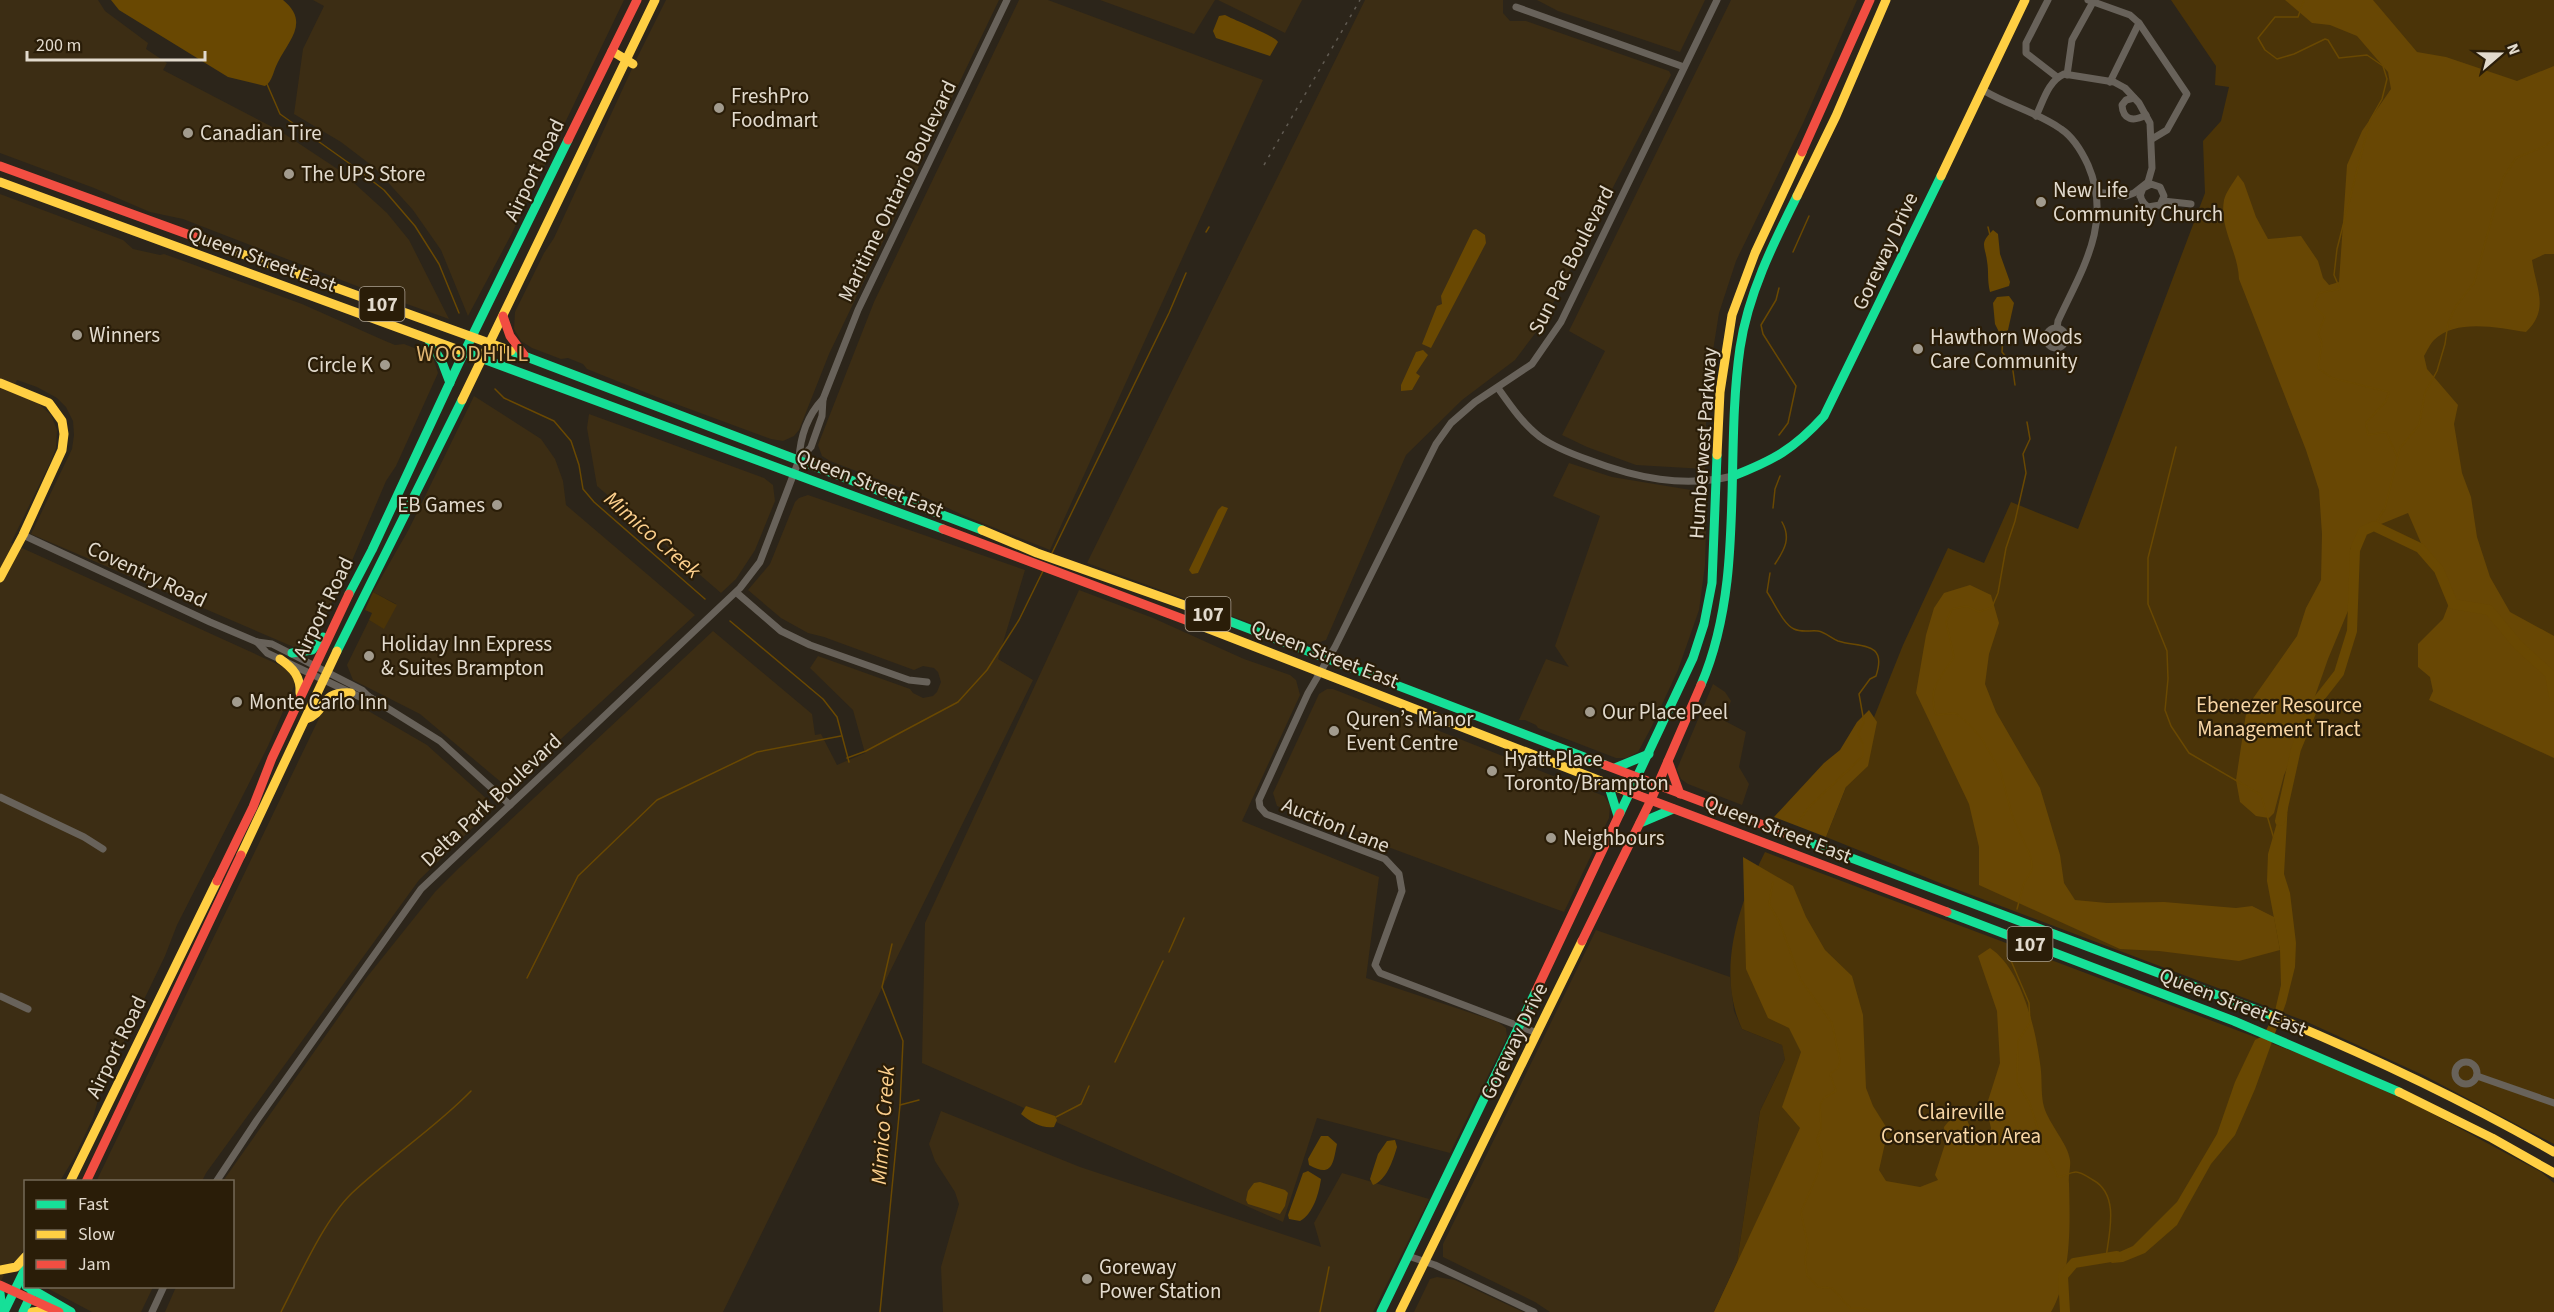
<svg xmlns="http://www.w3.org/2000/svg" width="2554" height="1312" viewBox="0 0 2554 1312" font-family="'Source Sans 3',sans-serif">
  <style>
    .built { fill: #3c2d14 }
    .green { fill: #4b3408 }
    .forest { fill: #684704 }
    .water { fill: #694802 }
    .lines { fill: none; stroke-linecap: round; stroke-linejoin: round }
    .stream { stroke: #694802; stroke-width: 1.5 }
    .river { stroke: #694802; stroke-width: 10 }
    .street { stroke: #68625a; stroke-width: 7 }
    .fast { stroke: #16e098; stroke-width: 9 }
    .slow { stroke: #ffcf43; stroke-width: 9 }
    .jam { stroke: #f24e42; stroke-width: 9 }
    .rail { stroke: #615b52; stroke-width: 1.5; stroke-dasharray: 3 6; stroke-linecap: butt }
    .poi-dot { fill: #a29b8e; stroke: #2a1d08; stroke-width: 2 }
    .labels { text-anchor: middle; stroke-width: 4.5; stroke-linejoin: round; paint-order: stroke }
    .shield { fill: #2a1d08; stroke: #aba192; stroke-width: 1.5 }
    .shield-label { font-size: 20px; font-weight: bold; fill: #e2dacd }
    .poi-label { font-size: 21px; fill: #e2dacd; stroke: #2a1d08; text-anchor: start }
    .street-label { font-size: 21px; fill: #e2dacd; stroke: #2a1d08 }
    .park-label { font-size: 21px; fill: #f8d6a5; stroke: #2a1d08 }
    .neighbourhood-label { font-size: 22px; letter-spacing: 1.5px; fill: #e2b672; stroke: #2a1d08 }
    .water-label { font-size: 22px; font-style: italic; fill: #fdd08d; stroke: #2a1d08 }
  </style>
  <rect width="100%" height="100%" fill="#2c251a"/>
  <g class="built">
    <path d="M0 0H98L105 11 148 43 146 49 167 63 163 70 280 131 342 172 387 213 409 240 449 319 362 288 183 219 150 212 94 188 0 153Z"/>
    <path d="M313 0H624L512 233 468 316 441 250 413 210 375 168 341 142 294 114 303 49 324 6Z"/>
    <path d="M666 0H999L829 354 799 430 794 436 783 441 771 439 657 397 587 369 583 364 568 358 561 359 532 348 521 341 514 329 515 312 544 253 554 238 636 60Z"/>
    <path d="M1019 0H1048L1263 80 1050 550 965 516 922 496 830 461 822 456 818 445 874 302Z"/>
    <path d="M1100 0H1215L1194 34Z"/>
    <path d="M1218 0H1302L1285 33Z"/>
    <path d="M1365 0H1503V13L1510 21H1526L1669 71 1671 75 1543 323 1515 360 1462 400 1406 455 1326 640 1311 645 1087 563Z"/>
    <path d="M1537 0H1705L1680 52 1558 11Z"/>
    <path d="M1731 0H1857L1804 121 1736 261 1719 313 1707 388 1705 469 1636 465 1587 447 1562 435 1605 351 1569 331Z"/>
    <path d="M0 194 123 240 133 249 160 255 164 254 302 304 383 340 395 345 404 344 422 351 434 360 438 373 396 466 386 481 351 563 313 641 310 647 296 648 31 534 72 449 74 435 73 421 66 407 57 398 37 387 17 380 11 392 37 402 51 415 57 430 56 448 50 463 11 543 286 668 294 678 295 684 268 746 177 925 165 956 101 1089 93 1118 74 1158 60 1181 26 1182 25 1246 20 1257 9 1265 0 1283Z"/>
    <path d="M474 396 541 439 555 459 563 481 566 505 695 615 508 788 420 714 353 680 347 665 369 620 384 628 396 604 373 592 409 529Z"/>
    <path d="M589 414 764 478 773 485 775 501 755 550 736 579 721 593 597 486 587 428Z"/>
    <path d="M1569 463 1612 477 1703 492 1707 497 1705 565 1699 610 1678 670 1652 726 1638 752 1626 758H1616L1538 728 1536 725 1525 720H1519L1546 659 1569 667 1555 646 1600 516 1553 496Z"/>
    <path d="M808 495 1025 570 998 659 1033 680 723 1312H165L176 1287 232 1286V1182L223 1181 367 977 435 892 459 868 713 631 812 714 815 735 821 734 837 765 865 753 853 710 810 668 818 656 910 689 913 693 923 698 933 696 937 692 941 682 938 672 934 668 923 666 914 670 824 637 808 633 781 618 748 590 770 564 795 502 799 498Z"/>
    <path d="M1079 590 1153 618 1244 659 1290 675 1296 680 1300 695 1242 821 1379 877 1366 978 1498 1022 1506 1028 1507 1037 1450 1153 1317 1118 1283 1222 922 1063 925 923Z"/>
    <path d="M1713 684 1725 692 1731 701 1723 720 1746 732 1739 767 1749 784 1742 805 1688 784 1681 779 1677 769Z"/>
    <path d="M1327 689H1333L1604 796 1610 805 1609 818 1564 912 1277 806 1273 793 1319 694Z"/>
    <path d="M346 698 427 745 489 801 493 808 419 880 206 1173 202 1181 96 1182 323 710 335 699Z"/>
    <path d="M1596 930 1730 977 1734 1011 1742 1029 1782 1045 1785 1054V1059L1760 1111 1737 1262 1714 1312H1550L1535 1302 1443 1257V1244Z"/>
    <path d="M941 1111 1080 1167 1321 1247 1314 1223 1342 1173 1429 1199 1373 1312H943L941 1267 959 1204 955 1192 935 1161 929 1144Z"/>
    <path d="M1437 1277 1455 1280 1523 1312H1414L1430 1279Z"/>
    <path d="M45 1287V1286L153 1287 141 1312H92Z"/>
  </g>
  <g class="green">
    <path d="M2171 0H2554V1144L2423 1075 2305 1021 1945 885 1826 837 1903 645 1948 548 1984 563 2011 502 2078 529 2205 193 2203 141 2221 121 2229 87 2215 85 2216 66Z"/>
    <path d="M373 592 397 605 384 629 369 620 372 613 365 610Z"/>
    <path d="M1765 852 2321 1062 2418 1106 2541 1172 2554 1183V1312H1714L1737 1262 1760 1111 1785 1059 1782 1045 1742 1029C1716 972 1738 905 1765 852Z"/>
  </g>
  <g class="forest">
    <path d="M2285 0H2373L2417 52 2446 57 2517 81 2554 66V254H2545L2532 260C2536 289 2550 309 2526 332 2499 328 2456 318 2434 340 2430 344 2427 351 2424 356L2427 369 2458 405 2454 424 2462 473 2471 497 2477 537 2490 577 2510 612 2554 636V758L2429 700 2433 691 2430 677 2418 667V644L2443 619 2450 601 2438 565 2421 543 2408 513 2364 531 2350 549 2355 594 2328 659 2300 739 2284 775 2274 813 2269 818 2256 816 2240 802 2236 780 2247 707 2297 636 2306 608 2321 580 2322 534 2319 490 2306 450 2239 279C2238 251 2219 228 2224 200 2226 192 2233 183 2238 175L2244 183 2256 217 2268 239 2301 236 2318 261 2323 278 2329 285 2339 282 2347 165 2362 131 2391 89 2388 72 2357 36 2330 25 2312 23Z"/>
    <path d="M1970 585 1991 595 1999 623 1989 654 1985 684 1996 712 2040 788 2060 855 2064 883 2075 900 2107 903 2164 902 2236 908 2252 906 2274 917 2280 950 2239 961 2159 951 2120 949 1979 885V847L1969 804 1916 693 1926 635 1934 608 1944 593Z"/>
    <path d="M1869 710 1877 722 1868 766 1846 787 1826 837 1774 817 1824 763 1840 750 1857 722Z"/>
    <path d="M1743 857 1793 886 1806 917 1825 950 1852 976 1863 1015 1866 1088 1873 1106 1888 1130 1879 1170 1886 1181 1920 1187 1938 1180 1935 1175 1945 1144 1944 1127 1952 1117 1966 1118 1979 1146 1988 1145 1991 1128 1986 1107 2000 1063 1997 1011 1978 956 1990 948C2023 970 2037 1034 2041 1071 2042 1083 2041 1096 2044 1107 2049 1124 2068 1144 2070 1160 2071 1167 2068 1176 2069 1183 2070 1224 2072 1275 2051 1312H1714L1800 1128 1782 1107 1801 1052 1789 1028 1768 1018 1746 969Z"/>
  </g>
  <g class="water">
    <path d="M111 0H283C310 22 289 40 278 62 273 71 273 81 265 86L228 77 119 10Z"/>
    <path d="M1225 15C1234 20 1275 36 1278 42L1270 56 1216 38 1213 31 1219 16Z"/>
    <path d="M1476 229 1485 235 1486 243 1431 348 1422 344 1437 306 1442 304 1441 296 1473 230Z"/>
    <path d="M1993 230 1998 234 2000 254 2010 282 2009 286 1990 292C1987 279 1989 273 1987 261 1985 245 1979 244 1993 230Z"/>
    <path d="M2009 296 2014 303 2008 330 2001 336 1995 324 1993 303 1997 297Z"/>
    <path d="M1423 350 1428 355 1416 373 1420 376 1412 390 1401 391V385L1416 352Z"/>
    <path d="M1222 506 1228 508 1198 573 1192 574 1189 570 1218 510Z"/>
    <path d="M2288 802 2284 874 2290 893 2296 943 2295 967 2286 1003 2255 1089 2235 1135 2211 1164 2177 1225 2145 1253 2123 1262 2112 1263 2106 1258 2133 1246 2177 1202 2217 1134 2235 1082 2255 1040 2263 1036 2274 1015 2281 985 2280 950 2267 881 2268 854 2280 812Z"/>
    <path d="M1026 1106 1055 1116 1057 1120 1054 1127C1043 1129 1030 1122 1021 1114Z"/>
    <path d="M1321 1136H1328L1337 1144C1333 1164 1332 1178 1309 1165L1308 1159Z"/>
    <path d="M1395 1140 1397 1147C1393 1160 1387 1180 1373 1185L1370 1179 1378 1154 1387 1141Z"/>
    <path d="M1308 1171 1321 1179C1319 1193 1313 1214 1300 1221L1289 1219 1288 1215 1303 1173Z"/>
    <path d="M1260 1182 1285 1190 1288 1193 1285 1206 1280 1214 1248 1204 1246 1200 1248 1191 1254 1183Z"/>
  </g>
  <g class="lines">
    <g class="stream">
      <path d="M2304 0 2298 17H2275L2258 38 2265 50 2277 59 2294 54 2325 39 2328 40 2339 58 2367 55 2383 66 2387 79 2382 99 2370 120 2337 249 2334 275 2340 289 2319 293 2314 306 2325 317 2318 333 2322 343 2318 368 2332 378 2389 392 2386 401 2366 423 2368 435 2386 432 2397 456"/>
      <path d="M267 84 280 114 353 166 384 190 415 226 439 264 459 313"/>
      <path d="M1988 227 1990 235"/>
      <path d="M1206 232 1209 227"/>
      <path d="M1793 252 1809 216"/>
      <path d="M2003 334 2002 352 2012 364 2015 385"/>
      <path d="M495 389 504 398 554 421 571 441 579 465 583 489 594 502 705 599"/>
      <path d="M1779 435 1788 423 1796 386 1763 334 1761 325 1776 300 1779 288"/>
      <path d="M2176 447 2148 558V604L2167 651 2168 679 2165 710 2171 726 2189 753 2261 795 2274 839"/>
      <path d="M1773 508 1775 489 1780 476"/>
      <path d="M2374 526 2385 508 2400 448 2419 425 2425 393 2437 371 2445 344 2448 323 2456 306 2474 283 2503 178 2516 158 2545 146 2554 139"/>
      <path d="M1052 553 1169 313 1186 273"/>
      <path d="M1775 564C1785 549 1791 538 1782 522"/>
      <path d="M1770 573 1767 592C1774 602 1783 624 1794 629 1802 633 1810 630 1818 631 1825 632 1831 638 1838 641 1859 648 1888 640 1876 676L1870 679 1859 694 1864 722 1858 734 1863 744V756L1810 806 1798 822"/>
      <path d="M730 621 823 699 837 717 849 762"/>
      <path d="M847 758 866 751 958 702 987 670 1019 620 1043 571"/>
      <path d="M1773 882 1769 904 1780 923 1800 979 1832 1023 1840 1061 1838 1068 1830 1074 1836 1091 1824 1098 1820 1105 1821 1128 1817 1140 1822 1154 1818 1173 1801 1212 1808 1246 1805 1259 1807 1275 1818 1287 1832 1288 1850 1308H1864L1872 1312"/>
      <path d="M2017 909 2024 883 2032 870 2031 857 2012 815 2000 770 1982 739 1968 723 1955 713 1936 715C1927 688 1940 679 1954 657L1946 622 1952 609 1967 606 1979 612 1992 607 1998 593 2006 548 2015 521 2026 473 2023 454 2030 439 2027 422"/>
      <path d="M1169 952 1184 918"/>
      <path d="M2009 956 2029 1003 2030 1023 2018 1041 2017 1082 2030 1104 2042 1142 2058 1177C2064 1177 2070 1172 2076 1172 2081 1172 2088 1177 2093 1180 2120 1195 2109 1233 2106 1258"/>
      <path d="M527 978 578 876 657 800 757 752 841 736"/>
      <path d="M1115 1062 1163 961"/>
      <path d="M900 1105 919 1100"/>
      <path d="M1056 1117 1081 1104 1089 1086"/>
      <path d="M281 1312C299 1277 324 1220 352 1193 390 1157 434 1129 471 1091"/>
      <path d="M880 1312 900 1105 903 1041 882 987 892 944"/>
      <path d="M1320 1312 1329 1267"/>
    </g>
    <g class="river">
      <path d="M2280 821 2296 749 2314 705 2339 673 2352 631 2355 550 2363 531 2374 526 2420 548 2439 570 2453 604 2489 610 2518 645 2550 674 2554 697"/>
      <path d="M2065 1312 2063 1276 2074 1263 2117 1256"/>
    </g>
    <g class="street">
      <path d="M2048 0 2026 43V53L2057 77"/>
      <path d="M2088 0 2130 15 2139 23 2110 82"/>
      <path d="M1516 7 1684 67"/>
      <path d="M2139 23 2187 94 2167 130 2152 139"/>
      <path d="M2067 75 2072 40 2093 2"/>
      <path d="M1983 90C2007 105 2037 112 2061 129 2073 137 2082 152 2088 165 2113 223 2082 269 2058 321L2057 328"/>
      <path d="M2134 98 2126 100 2122 105C2123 120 2133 122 2146 115"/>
      <path d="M2036 116C2043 102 2048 81 2064 74L2114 82 2125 88 2139 103 2150 123 2152 168 2148 182 2134 193 2126 196 2097 192"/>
      <path d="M2140 189C2140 197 2141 202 2148 207L2160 205 2164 196 2160 187 2151 184 2143 188 2140 196"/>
      <path d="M2163 201 2191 204"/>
      <circle cx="2056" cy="338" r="10"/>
      <path d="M1498 388C1510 405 1523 424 1540 437 1554 447 1572 454 1589 460 1636 478 1683 488 1733 476"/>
      <path d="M799 460 811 447 822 416 823 399 858 310 1007 0"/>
      <path d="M23 535 210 622 257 642 272 644 362 690 368 696 440 741 510 805"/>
      <path d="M737 593 781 631 810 645 909 680 927 682"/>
      <path d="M257 642 267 653 360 697 368 696"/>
      <path d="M0 797 84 837 103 849"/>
      <path d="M0 996 28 1009"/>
      <path d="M1537 1033 1380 973 1375 965 1402 891 1399 874 1385 859 1266 814 1260 807 1259 800 1308 693 1335 647 1436 444 1451 423 1475 402 1532 364 1561 322 1717 0"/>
      <circle cx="2466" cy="1073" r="11"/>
      <path d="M2477 1076 2554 1103"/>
      <path d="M216 1182 257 1120 421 889 740 588 760 562 799 460C800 437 807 416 823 399"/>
      <path d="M1408 1256 1435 1265 1534 1312"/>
      <path d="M152 1312 164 1286"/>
    </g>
    <g class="fast">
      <path d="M428 339 442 362 450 383"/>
      <path d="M459 350 943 529"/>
      <path d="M511 351 982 530"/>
      <path d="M1733 476C1774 460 1794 449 1824 416L1941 176"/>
      <path d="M349 594 372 550 458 365 568 140"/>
      <path d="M1221 618 1605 765"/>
      <path d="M337 651 462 400"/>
      <path d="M292 653 312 650 323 637"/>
      <path d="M1701 685C1746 580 1724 459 1740 348 1748 294 1773 244 1797 196"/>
      <path d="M1615 768 1649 754"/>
      <path d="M1608 784 1618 816"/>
      <path d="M1620 813 1693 658 1704 624 1712 583 1717 455"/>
      <path d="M1640 823 1673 809"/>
      <path d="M1798 838 2273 1016"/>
      <path d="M1947 912 2234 1021 2399 1092"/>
      <path d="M26 1286 71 1312"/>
      <path d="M0 1293 2 1311"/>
      <path d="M4 1312 26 1267"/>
      <path d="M23 1312 31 1295"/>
      <path d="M1381 1312 1536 991"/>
    </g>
    <g class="slow">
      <path d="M612 51 633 64"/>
      <path d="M1941 176 2025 0"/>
      <path d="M0 182 459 350"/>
      <path d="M1797 196 1836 116 1886 0"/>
      <path d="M198 238 511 351"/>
      <path d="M0 383 49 403 62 421 64 434 62 450 23 535 0 578"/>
      <path d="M462 400 655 0"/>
      <path d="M1717 455 1720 392 1732 315 1755 253 1802 152"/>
      <path d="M982 530 1037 553 1221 618"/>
      <path d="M1191 622 1624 790"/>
      <path d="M280 659C293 668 301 677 300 693"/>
      <path d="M306 719C328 712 318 691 351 693"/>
      <path d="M241 855 337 651"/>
      <path d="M2273 1016C2370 1056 2463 1100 2554 1152"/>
      <path d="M2399 1092 2492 1138 2554 1173"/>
      <path d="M70 1182 217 881"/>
      <path d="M0 1270 16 1267 26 1256"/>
      <path d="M32 1312 50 1310"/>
      <path d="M1400 1312 1582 941"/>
    </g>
    <g class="jam">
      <path d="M568 140 637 0"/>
      <path d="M1802 152 1870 0"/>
      <path d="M0 166 198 238"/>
      <path d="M503 316 510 336 524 355"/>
      <path d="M943 529 1191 622"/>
      <path d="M1668 761 1680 794"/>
      <path d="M1605 765 1798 838"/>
      <path d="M1624 790 1947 912"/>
      <path d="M217 881 253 807 272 758 349 594"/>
      <path d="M1582 941 1651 800 1701 685"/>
      <path d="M1536 991 1620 813"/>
      <path d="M86 1182 241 855"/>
      <path d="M0 1285 59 1312"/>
    </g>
    <path class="rail" d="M1264 165 1360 0"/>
  </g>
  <g class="poi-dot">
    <circle cx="719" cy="108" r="6"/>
    <circle cx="188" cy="133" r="6"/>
    <circle cx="289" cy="174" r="6"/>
    <circle cx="2041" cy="202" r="6"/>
    <circle cx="77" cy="335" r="6"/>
    <circle cx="1918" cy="349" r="6"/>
    <circle cx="385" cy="365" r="6"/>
    <circle cx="497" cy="505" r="6"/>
    <circle cx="369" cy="656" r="6"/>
    <circle cx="237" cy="702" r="6"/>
    <circle cx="1590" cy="712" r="6"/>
    <circle cx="1334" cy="731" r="6"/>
    <circle cx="1492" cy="771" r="6"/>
    <circle cx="1551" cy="838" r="6"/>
    <circle cx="1087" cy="1279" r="6"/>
  </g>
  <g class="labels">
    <g class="shield">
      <rect x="359.5" y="287" width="45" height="34" rx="4.5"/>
      <rect x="1185.5" y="597" width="45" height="34" rx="4.5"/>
      <rect x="2007.5" y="927" width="45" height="34" rx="4.5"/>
    </g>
    <g class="shield-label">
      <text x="382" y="311">107</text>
      <text x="1208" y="621">107</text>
      <text x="2030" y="951">107</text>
    </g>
    <g class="poi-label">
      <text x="731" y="103">FreshPro<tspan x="731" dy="24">Foodmart</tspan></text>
      <text x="200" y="140">Canadian Tire</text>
      <text x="301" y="181">The UPS Store</text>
      <text x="2053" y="197">New Life<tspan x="2053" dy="24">Community Church</tspan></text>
      <text x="89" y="342">Winners</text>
      <text x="1930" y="344">Hawthorn Woods<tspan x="1930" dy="24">Care Community</tspan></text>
      <text x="373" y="372" text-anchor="end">Circle K</text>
      <text x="485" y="512" text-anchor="end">EB Games</text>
      <text x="381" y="651">Holiday Inn Express<tspan x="381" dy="24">&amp; Suites Brampton</tspan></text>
      <text x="249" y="709">Monte Carlo Inn</text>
      <text x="1602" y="719">Our Place Peel</text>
      <text x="1346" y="726">Quren’s Manor<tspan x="1346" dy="24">Event Centre</tspan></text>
      <text x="1504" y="766">Hyatt Place<tspan x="1504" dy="24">Toronto/Brampton</tspan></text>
      <text x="1563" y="845">Neighbours</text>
      <text x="1099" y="1274">Goreway<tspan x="1099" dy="24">Power Station</tspan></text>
    </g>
    <g class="street-label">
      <text transform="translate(534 170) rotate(-64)" y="7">Airport Road</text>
      <text transform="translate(897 191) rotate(-64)" y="7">Maritime Ontario Boulevard</text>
      <text transform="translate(1885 251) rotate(-65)" y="7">Goreway Drive</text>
      <text transform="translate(262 259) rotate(20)" y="7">Queen Street East</text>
      <text transform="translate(1571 260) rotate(-63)" y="7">Sun Pac Boulevard</text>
      <text transform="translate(1703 443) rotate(-86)" y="7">Humberwest Parkway</text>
      <text transform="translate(870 483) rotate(21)" y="7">Queen Street East</text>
      <text transform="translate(147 574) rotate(25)" y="7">Coventry Road</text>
      <text transform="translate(323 608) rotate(-64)" y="7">Airport Road</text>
      <text transform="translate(1325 654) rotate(21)" y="7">Queen Street East</text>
      <text transform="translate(491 800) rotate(-43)" y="7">Delta Park Boulevard</text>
      <text transform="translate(1336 825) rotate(22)" y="7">Auction Lane</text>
      <text transform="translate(1778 829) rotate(21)" y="7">Queen Street East</text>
      <text transform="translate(2233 1002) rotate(21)" y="7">Queen Street East</text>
      <text transform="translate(1514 1041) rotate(-64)" y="7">Goreway Drive</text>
      <text transform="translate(116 1047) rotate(-64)" y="7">Airport Road</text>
    </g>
    <g class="park-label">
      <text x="2279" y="712">Ebenezer Resource<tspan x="2279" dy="24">Management Tract</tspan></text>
      <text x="1961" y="1119">Claireville<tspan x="1961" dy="24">Conservation Area</tspan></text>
    </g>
    <g class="neighbourhood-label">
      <text x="473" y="361">WOODHILL</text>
    </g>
    <g class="water-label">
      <text transform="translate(653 534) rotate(41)" y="8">Mimico Creek</text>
      <text transform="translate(882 1125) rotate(-86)" y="8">Mimico Creek</text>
    </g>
  </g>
  <rect x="24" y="1180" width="210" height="108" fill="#2a1d08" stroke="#746957" stroke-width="1.5"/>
  <rect x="36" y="1200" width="30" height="9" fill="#16e098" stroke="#746957" stroke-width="1.5"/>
  <text x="78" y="1210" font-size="18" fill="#e2dacd">Fast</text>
  <rect x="36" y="1230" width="30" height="9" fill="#ffcf43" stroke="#746957" stroke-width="1.5"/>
  <text x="78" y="1240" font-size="18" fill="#e2dacd">Slow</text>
  <rect x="36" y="1260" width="30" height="9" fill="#f24e42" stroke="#746957" stroke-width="1.5"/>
  <text x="78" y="1270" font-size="18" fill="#e2dacd">Jam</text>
  <g transform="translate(2500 54) rotate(70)" stroke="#2a1d08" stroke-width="4.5" paint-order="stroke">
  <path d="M0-4.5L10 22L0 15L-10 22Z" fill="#e2dacd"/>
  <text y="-9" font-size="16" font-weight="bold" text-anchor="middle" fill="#e2dacd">N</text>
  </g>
  <path d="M27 51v9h178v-9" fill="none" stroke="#e2dacd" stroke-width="3"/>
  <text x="36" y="51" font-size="18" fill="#e2dacd" stroke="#2a1d08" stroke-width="4.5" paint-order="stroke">200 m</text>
</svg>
